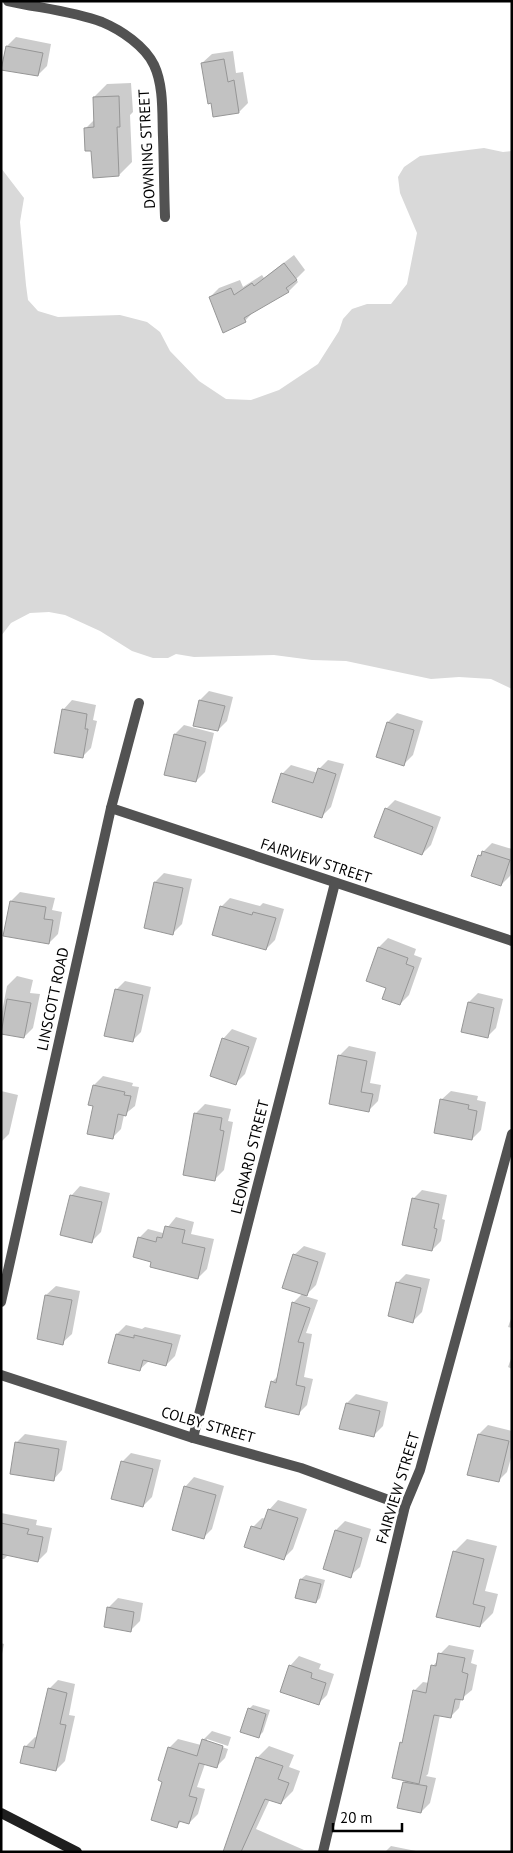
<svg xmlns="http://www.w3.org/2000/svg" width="513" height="1853" viewBox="0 0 513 1853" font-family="'PT Sans',sans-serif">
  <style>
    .green { fill: #d9d9d9 }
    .shadow { fill: #0003 }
    .building { fill: #c2c2c2; stroke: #969696 }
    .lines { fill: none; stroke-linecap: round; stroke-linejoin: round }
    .minor { stroke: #525252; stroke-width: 10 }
    .secondary { stroke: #1f1f1f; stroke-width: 10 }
    .labels { text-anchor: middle; stroke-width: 5; stroke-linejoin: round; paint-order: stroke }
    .street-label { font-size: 15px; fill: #000; stroke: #fff }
  </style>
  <rect width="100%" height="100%" fill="#fff"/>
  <path class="green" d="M484 148 503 152 512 151V689L491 679 459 677 431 679 346 661 312 660 274 655 194 657 176 654 168 658H153L132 651 100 631 65 615 49 612 30 613 11 623 1 636V168L24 198 20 222 26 285 28 300 38 311 58 317 120 315 147 322 160 332 170 351 199 381 226 399 251 400 279 390 318 364 339 331 343 319 352 309 367 304H391L407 284 417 233 400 193 398 177 404 167 420 156Z"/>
  <g class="shadow">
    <path d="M16 37 51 44 47 66 38 75 7 46Z"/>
    <path d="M233 51 236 73 243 72 248 103 239 112 214 116 202 63 212 54Z"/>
    <path d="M131 83 133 112 130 115 132 162 119 175 86 128 95 119 94 97 107 84Z"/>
    <path d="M294 255 305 270 296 279 298 282 289 291 254 311 245 321 224 331 210 297 219 288 240 280 243 287 262 275 264 278Z"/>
    <path d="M209 691 233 697 227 721 218 730 200 700Z"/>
    <path d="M72 700 96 705 93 720 97 721 91 748 82 757 63 710Z"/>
    <path d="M397 713 423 721 413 755 404 764 378 756 388 722Z"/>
    <path d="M184 725 214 733 205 772 196 781 166 774 175 734Z"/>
    <path d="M328 760 344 764 331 807 322 816 282 774 291 765 318 773 319 769Z"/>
    <path d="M395 800 441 817 431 845 422 854 386 809Z"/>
    <path d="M492 843 512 849V870L510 876 501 885 479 856Z"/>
    <path d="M164 873 192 879 182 924 173 933 155 882Z"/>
    <path d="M20 892 55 898 52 910 62 912 58 934 49 943 5 935 11 901Z"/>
    <path d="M230 898 260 906 263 903 284 909 275 940 266 949 221 907Z"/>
    <path d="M388 938 416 949 414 955 422 958 409 995 400 1004 387 987 367 980 379 947Z"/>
    <path d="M17 976 33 980 30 993 40 994 33 1028 24 1037 1 1033V1017L7 986Z"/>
    <path d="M125 981 151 987 141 1032 132 1041 116 990Z"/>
    <path d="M478 993 503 999 496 1028 487 1037 469 1002Z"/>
    <path d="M232 1029 257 1038 245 1074 236 1083 223 1039Z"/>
    <path d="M349 1046 376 1052 370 1083 381 1085 378 1101 369 1110 339 1056Z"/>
    <path d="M103 1076 133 1083 132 1086 139 1087 135 1106 124 1115 121 1129 112 1138 94 1105 90 1104 94 1085Z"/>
    <path d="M1 1091 18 1095 9 1134 1 1142Z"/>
    <path d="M451 1091 478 1096 477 1100 486 1102 481 1130 472 1139 441 1100Z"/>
    <path d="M205 1104 231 1109 228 1121 233 1122 224 1170 215 1179 195 1114Z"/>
    <path d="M80 1186 110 1193 101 1232 92 1241 71 1196Z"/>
    <path d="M422 1190 447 1195 442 1219 445 1220 441 1241 432 1250 413 1199Z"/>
    <path d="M176 1217 194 1222 191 1234 214 1239 207 1269 198 1278 153 1261 139 1238 148 1229 163 1233Z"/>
    <path d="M304 1246 326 1253 316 1285 305 1296 318 1300 306 1333 312 1334 304 1377 313 1379 307 1405 299 1413 272 1382 279 1375 293 1303 303 1293 294 1255Z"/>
    <path d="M406 1274 430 1279 422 1312 413 1321 397 1283Z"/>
    <path d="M56 1286 80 1291 72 1334 62 1343 46 1295Z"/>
    <path d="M512 1316V1328L508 1327Z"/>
    <path d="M126 1325 142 1329 145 1327 181 1335 175 1356 166 1365 149 1361 139 1370 117 1334Z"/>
    <path d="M512 1356V1369L508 1367Z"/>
    <path d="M356 1394 388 1402 383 1426 374 1435 347 1403Z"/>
    <path d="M488 1425 512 1431V1454L507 1472 498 1481 479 1434Z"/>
    <path d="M25 1434 67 1441 62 1470 53 1480 16 1443Z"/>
    <path d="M131 1453 161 1460 152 1497 143 1506 122 1462Z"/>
    <path d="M194 1477 224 1486 212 1529 203 1538 185 1487Z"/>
    <path d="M278 1500 307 1509 293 1549 284 1558 253 1527 262 1518 266 1519 269 1510Z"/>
    <path d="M1 1513 37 1520 36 1525 52 1528 47 1552 38 1561 9 1554 4 1559H1Z"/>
    <path d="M345 1521 371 1529 360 1567 350 1576 336 1530Z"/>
    <path d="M467 1539 497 1546 485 1591 498 1594 493 1613 480 1626 454 1552Z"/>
    <path d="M306 1575 325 1580 320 1598 316 1602 301 1579Z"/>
    <path d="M118 1598 143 1603 140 1621 131 1630 108 1608Z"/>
    <path d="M1 1643 4 1644 1 1659Z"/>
    <path d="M449 1645 474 1650 471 1663 477 1665 472 1690 461 1699 459 1708 450 1717 440 1715 428 1774 426 1776 436 1778 430 1803 421 1812 404 1782 406 1780 401 1743 404 1740 414 1691 423 1682 429 1683 433 1666 438 1660 440 1654Z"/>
    <path d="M299 1656 321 1664 319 1669 334 1674 327 1695 318 1704 290 1666Z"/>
    <path d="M58 1680 75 1684 69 1715 75 1716 65 1761 56 1770 26 1746 35 1737 38 1738 49 1689Z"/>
    <path d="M253 1705 270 1710 263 1732 258 1737 249 1709Z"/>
    <path d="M212 1731 231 1737 228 1746 207 1739V1742L228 1749 225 1758 216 1767 205 1764 197 1787 205 1789 198 1814 189 1823 182 1821 176 1826 164 1781 169 1748 178 1739 201 1745 203 1740Z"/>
    <path d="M269 1746 294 1755 289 1767 300 1771 293 1791 281 1803 270 1799 256 1829 304 1850 224 1852 257 1758Z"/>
    <path d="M391 1846 421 1852H385Z"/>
  </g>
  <g class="building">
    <path d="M6 46 43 53 38 76 1 70Z"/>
    <path d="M224 59 228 82 234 80 239 113 213 117 211 103 208 104 201 63Z"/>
    <path d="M119 96 120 127H117L119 176 93 178 91 151H85L84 128 94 127 93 97Z"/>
    <path d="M284 263 297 280 286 288 289 292 244 318 246 322 223 333 209 297 231 288 234 295 252 283 254 286Z"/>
    <path d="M199 700 225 706 218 731 193 726Z"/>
    <path d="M62 709 87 714 85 729H88L83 758 54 753Z"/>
    <path d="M387 722 414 730 404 766 376 757Z"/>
    <path d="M174 734 206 742 196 782 164 775Z"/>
    <path d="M318 768 336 774 322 818 272 802 281 773 313 783Z"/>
    <path d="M385 808 433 827 422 855 374 837Z"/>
    <path d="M482 851 510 860 501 886 471 876 478 855 481 856Z"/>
    <path d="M154 882 183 888 173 935 144 928Z"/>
    <path d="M10 901 46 907 44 919 53 920 49 944 3 936Z"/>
    <path d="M220 906 252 915 253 912 276 918 266 950 212 935Z"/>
    <path d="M378 947 408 958 406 964 414 967 400 1005 382 999 386 988 366 981Z"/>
    <path d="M115 989 143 995 133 1042 104 1036Z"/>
    <path d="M7 999 31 1003 24 1038 1 1034Z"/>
    <path d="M468 1002 494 1008 488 1038 461 1032Z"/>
    <path d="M222 1038 249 1047 236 1085 210 1076Z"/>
    <path d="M338 1055 367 1061 361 1092 373 1094 369 1112 329 1104Z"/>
    <path d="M93 1085 125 1092 124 1095 131 1096 126 1116 118 1114 113 1139 87 1134 93 1106 88 1105Z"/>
    <path d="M440 1099 469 1105 468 1109 477 1111 472 1140 434 1133Z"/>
    <path d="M194 1113 222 1118 220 1130 224 1131 215 1181 183 1175Z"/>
    <path d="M70 1195 102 1202 92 1243 60 1235Z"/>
    <path d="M412 1198 439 1204 434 1228 437 1229 432 1251 402 1245Z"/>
    <path d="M165 1226 185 1230 182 1243 205 1248 198 1279 150 1267 151 1262 133 1257 138 1237 156 1242 157 1237 162 1238Z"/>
    <path d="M293 1254 318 1262 307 1296 282 1288Z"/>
    <path d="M396 1282 421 1288 413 1323 388 1316Z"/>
    <path d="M45 1295 72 1300 63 1345 37 1339Z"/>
    <path d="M292 1302 310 1308 298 1342 304 1343 296 1385 305 1387 299 1415 265 1407 271 1381 276 1383Z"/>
    <path d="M116 1334 134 1338V1335L172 1344 166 1366 143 1360 140 1371 108 1363Z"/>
    <path d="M346 1403 380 1411 374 1437 339 1429Z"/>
    <path d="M478 1434 509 1441 499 1482 467 1475Z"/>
    <path d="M15 1442 59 1449 54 1481 10 1474Z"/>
    <path d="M121 1461 153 1469 143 1507 111 1499Z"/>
    <path d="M184 1486 216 1495 204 1539 172 1530Z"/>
    <path d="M268 1509 298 1518 284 1560 244 1547 251 1526 261 1529Z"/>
    <path d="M1 1523 29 1529 27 1534 43 1537 38 1562 1 1554Z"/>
    <path d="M335 1530 362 1538 351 1578 323 1569Z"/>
    <path d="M453 1551 484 1559 473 1604 485 1607 480 1627 436 1617Z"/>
    <path d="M300 1579 321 1584 316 1603 295 1598Z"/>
    <path d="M107 1607 134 1612 131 1632 104 1627Z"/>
    <path d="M438 1653 465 1658 462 1672 468 1674 463 1700 455 1699 451 1718 434 1715 419 1784 392 1778 400 1742 402 1743 413 1690 426 1693 431 1665 436 1666Z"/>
    <path d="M289 1665 312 1673 311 1678 326 1683 319 1705 280 1692Z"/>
    <path d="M48 1688 67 1693 60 1724 66 1725 56 1771 20 1763 24 1746 34 1748Z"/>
    <path d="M248 1708 266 1714 259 1738 240 1732Z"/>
    <path d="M202 1739 223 1746 217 1768 199 1763 189 1796 197 1798 189 1824 179 1821 177 1828 151 1820 162 1782 158 1780 168 1747 197 1756Z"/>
    <path d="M256 1757 283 1766 278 1779 289 1783 281 1804 265 1799 241 1852H223Z"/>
    <path d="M403 1782 427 1786 421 1813 397 1808Z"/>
  </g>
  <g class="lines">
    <g class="minor">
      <path d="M8 1C39 8 72 11 102 22 121 30 145 46 154 65 164 86 162 115 163 137 164 164 164 191 165 217"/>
      <path d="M111 808 512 941"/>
      <path d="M1 1302 111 808 139 703"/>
      <path d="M1 1375 193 1438 301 1468 405 1506"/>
      <path d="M193 1438 335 883"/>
      <path d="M323 1852 405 1506 420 1470 512 1134"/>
    </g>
    <path class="secondary" d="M1 1813 77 1852"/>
  </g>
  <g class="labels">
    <g class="street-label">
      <text transform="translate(147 149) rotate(-93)" y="5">DOWNING STREET</text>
      <text transform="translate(316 861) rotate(18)" y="5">FAIRVIEW STREET</text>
      <text transform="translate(53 999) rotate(-78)" y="5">LINSCOTT ROAD</text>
      <text transform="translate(250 1157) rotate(-76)" y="5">LEONARD STREET</text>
      <text transform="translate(208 1425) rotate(16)" y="5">COLBY STREET</text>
      <text transform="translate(398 1488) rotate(-73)" y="5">FAIRVIEW STREET</text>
    </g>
  </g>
  <rect width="513" height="1853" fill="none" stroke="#000000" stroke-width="5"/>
  <path d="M333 1823v8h69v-8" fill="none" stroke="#000000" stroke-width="2.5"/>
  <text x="340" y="1823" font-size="15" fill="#000000" stroke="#ffffff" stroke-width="4" paint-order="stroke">20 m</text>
</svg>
